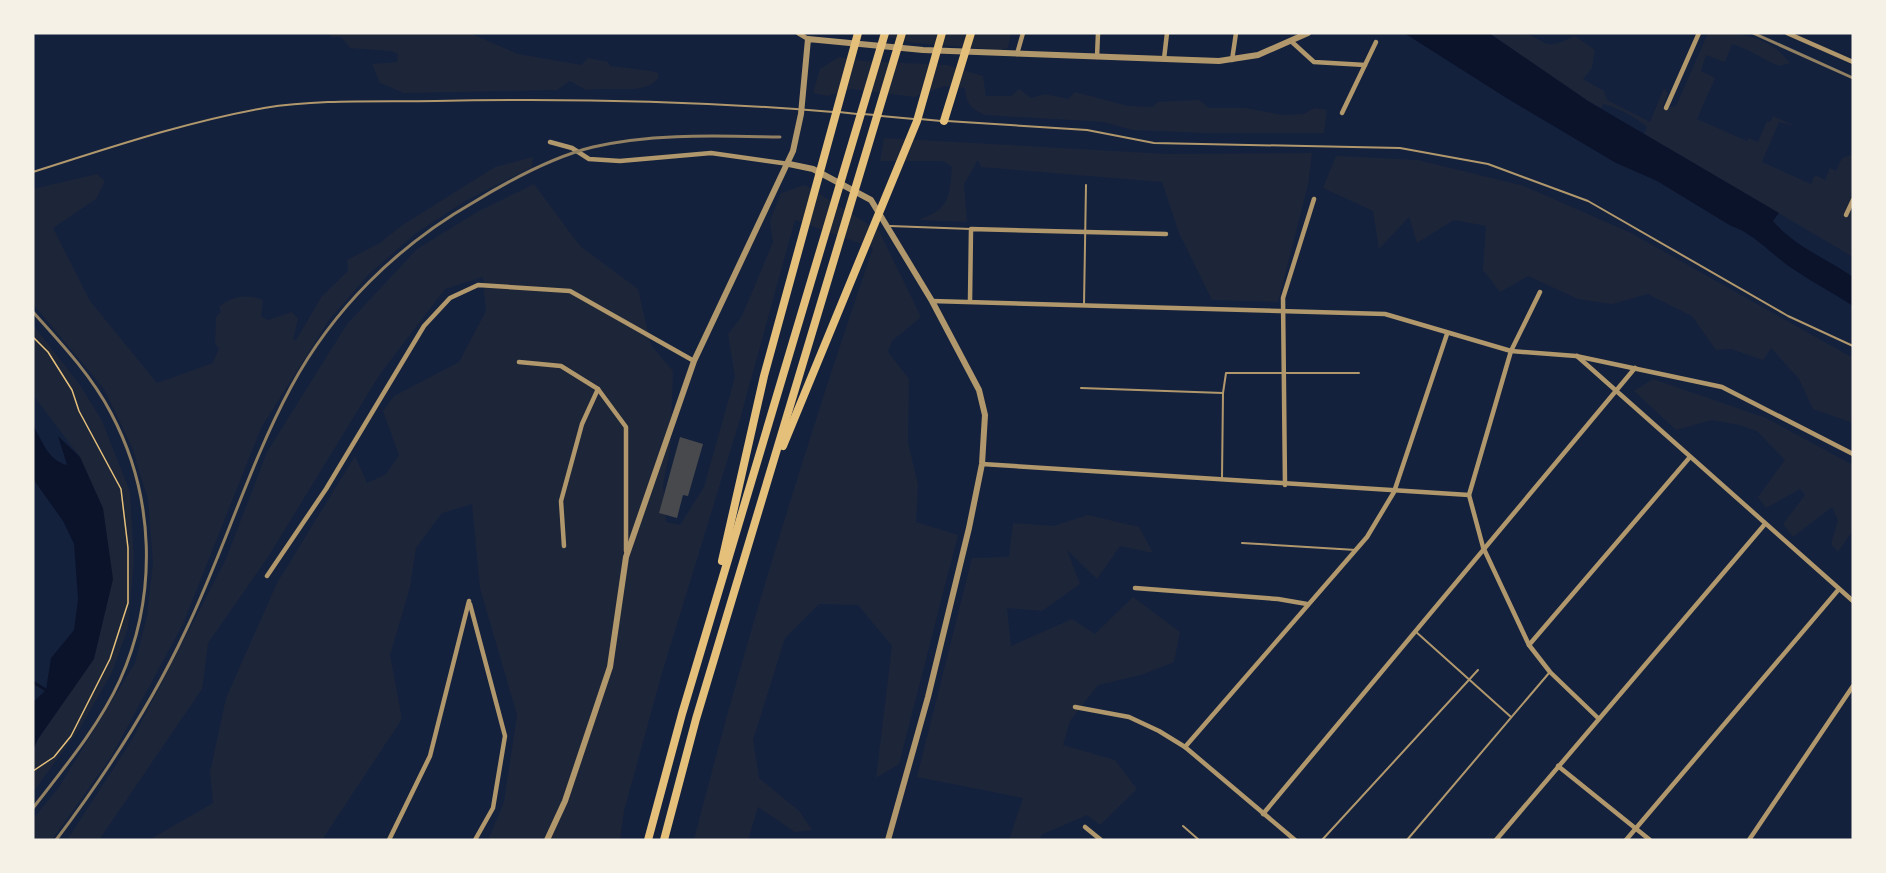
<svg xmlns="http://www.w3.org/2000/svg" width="1886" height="873" viewBox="0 0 1886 873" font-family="'Public Sans',sans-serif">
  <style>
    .green { fill: #1d2539 }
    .water { fill: #0b132b }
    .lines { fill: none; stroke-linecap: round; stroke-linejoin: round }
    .stream { stroke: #0b132b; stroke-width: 3 }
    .building { fill: #48494c }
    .path { stroke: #e5c07b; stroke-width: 1.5 }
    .service { stroke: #b1986c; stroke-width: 2 }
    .minor { stroke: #b1986c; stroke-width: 4.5 }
    .tertiary { stroke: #b1986c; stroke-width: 6 }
    .motorway { stroke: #e5c07b; stroke-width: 8 }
    .rail { stroke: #918062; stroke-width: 3 }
  </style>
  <rect width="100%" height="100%" fill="#14213d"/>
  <g class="green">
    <path d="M330 33H469L518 54 581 65 588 58 608 62 610 66 651 71 658 73V78C647 96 606 86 586 90L570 81 557 90 404 93 380 83 372 64 397 62 398 54 391 51 350 48 341 37H331Z"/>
    <path d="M864 33H1011L1008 48 1000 50 916 43Z"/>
    <path d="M1489 33C1499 33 1513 31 1522 33 1551 41 1541 52 1575 36L1595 50 1592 68 1583 79 1604 91 1607 100 1650 122 1664 88 1668 93 1662 108 1676 106 1708 33C1739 33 1769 35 1790 63L1779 66C1762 59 1749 49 1732 44L1725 62 1706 55 1701 71 1715 78 1697 119 1747 141 1748 138 1758 142 1767 121 1770 122 1773 116 1795 126 1779 122 1762 162 1811 184 1815 175 1825 180 1830 168 1836 171 1842 158 1853 154V257L1644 134 1647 127C1634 116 1620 109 1604 104L1601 108 1588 101Z"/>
    <path d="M839 57 864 61 947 65 983 76 986 96H1011L1019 89 1031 98 1045 94 1068 99 1075 92 1128 106 1152 107 1158 102 1199 100 1209 108H1245L1283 115 1304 114 1314 108 1327 110 1324 133H1206L1133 130 1103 122 985 115C971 109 966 103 965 88L945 86 914 97 851 89 827 96 813 93 820 69Z"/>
    <path d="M884 138 1167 154 1312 153 1308 185 1278 302 1212 300 1179 233 1162 182 981 167 978 160 964 184 967 222 918 220C950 209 949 198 952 167L943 161H880Z"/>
    <path d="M1336 156 1418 160 1524 186 1631 233 1853 358V423L1813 409 1799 379 1771 348 1763 360 1731 349 1716 350 1692 316 1648 294 1612 304 1578 299 1528 276 1500 292 1483 270 1486 226 1454 220 1417 243 1409 217 1379 249 1373 211 1323 188Z"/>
    <path d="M533 157 532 167 465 201 416 233 369 274 329 320 261 428 183 624 111 757 52 840H33V819L59 787 135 663 147 616 153 562 148 500 132 447 104 389 33 304V189L97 174 105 181 96 199 53 228 90 301 157 383 213 363 219 348 215 344 216 317 221 311 219 307C232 295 248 294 263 300L261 316 268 320 292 312 298 319 293 339 296 340 322 296 348 271 347 260 380 243 401 226 495 167Z"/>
    <path d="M534 184 580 246 638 289 651 345 673 371 670 450 663 485 666 522 680 525 704 487 735 377 728 334 742 316 773 242 770 221 781 193 805 185 879 231 921 317 892 341 888 352 909 379 908 442 918 485 916 522 958 535 899 764 876 778 892 646 858 605 819 604 785 638 753 740 759 778 799 811 812 830 795 832 758 807 748 840H694C745 640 806 444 873 248L795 220 740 419 662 673 624 811 620 840H488L504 802 517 715 480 588 472 504 442 513 416 548 410 587 390 655 402 719 322 840H149L213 803 210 772 226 698 277 583 355 456 367 483 386 474 399 455 383 411 394 396 459 362 486 311 483 277 445 289 380 374 268 557 208 643 202 689 99 840H67L132 740 226 559 267 452 347 324 417 249 477 212Z"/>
    <path d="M33 325 80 385 102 421 130 492 134 560 128 628 112 672 80 728 33 792V750L38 739 93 660 80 457 33 395Z"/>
    <path d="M1653 379 1766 418 1853 465V530L1838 552 1831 544 1838 520 1832 507 1793 537 1783 524 1805 495 1800 489 1766 508 1758 497 1785 460 1757 431 1739 425 1712 420 1676 430 1634 391Z"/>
    <path d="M1088 515 1139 527 1153 553 1120 546 1097 579 1067 550 1080 584 1042 611 1007 608 1011 646 1072 619 1095 634 1133 597 1180 632 1174 662 1141 675 1098 685 1070 721 1063 745 1115 760 1137 789 1100 825 1087 815 1041 835 1040 840H1009L1023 798 917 777 972 558 1009 557 1013 523 1053 526Z"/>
  </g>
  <g class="water">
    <path d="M1404 33H1489L1588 101 1779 213 1773 221C1795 247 1826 258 1853 277V306C1833 293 1812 282 1793 269 1773 256 1752 232 1731 226L1657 181 1616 163 1508 99Z"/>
    <path d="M33 425C43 442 48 460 67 465L58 436 80 457 103 508 113 579 94 659 38 739 33 750V702L46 690 51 658 74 630 78 599 74 544 63 521 33 479Z"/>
  </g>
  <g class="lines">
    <path class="stream" d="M33 682 46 690"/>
  </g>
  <path class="building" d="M680 437 703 444 688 496 683 495 677 518 659 513Z"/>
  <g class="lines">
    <path class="path" d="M33 337 48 352 72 390 79 411 121 489 128 548V603L110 659 71 736 54 757 33 771"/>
    <g class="service">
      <path d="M839 112 857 114"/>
      <path d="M863 114 875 115"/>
      <path d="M881 116 914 119"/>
      <path d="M920 119 941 121"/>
      <path d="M947 121 1087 130 1154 143 1400 148 1488 164 1588 201 1788 316 1853 346"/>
      <path d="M33 172C109 148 185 122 264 108 320 99 379 102 436 101 569 98 701 101 833 112"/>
      <path d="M890 226 971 229"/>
      <path d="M1084 305 1086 185"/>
      <path d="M1081 388 1223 393"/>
      <path d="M1222 478 1223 393 1226 373H1359"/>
      <path d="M1242 543 1356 550"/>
      <path d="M1415 631 1511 717"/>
      <path d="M1183 826 1199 840"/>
      <path d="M1322 840 1478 670"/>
      <path d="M1407 840 1549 673"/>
    </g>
    <g class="minor">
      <path d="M798 33 808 39"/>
      <path d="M1787 33 1853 62"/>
      <path d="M1292 42 1314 62 1365 65"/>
      <path d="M1017 54 1023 33"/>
      <path d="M1097 57 1098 33"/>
      <path d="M1164 59 1167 33"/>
      <path d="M1232 60 1236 33"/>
      <path d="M1666 108 1699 33"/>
      <path d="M1342 113 1376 42"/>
      <path d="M550 142 572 148 589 159 620 161 711 153 789 164"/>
      <path d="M1846 215 1853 200"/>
      <path d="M1540 292 1511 351 1469 495 1483 547 1529 645 1550 672 1598 718"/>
      <path d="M932 301 1385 314 1511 351 1576 356 1722 387 1853 454"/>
      <path d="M970 301 971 229 1166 234"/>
      <path d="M1577 356 1853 601"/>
      <path d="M519 362 561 366 598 389 626 427V551"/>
      <path d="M982 464 1469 495"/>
      <path d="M1285 485 1283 298 1314 199"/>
      <path d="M564 546 561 501 582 424 598 389"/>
      <path d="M267 576 326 489 424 326 450 298 478 285 570 291 694 361"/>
      <path d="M1135 588 1278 599 1307 604"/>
      <path d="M470 604 505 736 493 808 475 840"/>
      <path d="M1529 645 1690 457"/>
      <path d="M1075 707 1129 717 1159 731 1185 747 1295 840"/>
      <path d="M1185 747 1367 537 1394 492 1447 334"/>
      <path d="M1558 766 1650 840"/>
      <path d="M1263 814 1635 368"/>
      <path d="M1085 827 1101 840"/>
      <path d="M389 840 430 756 469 601"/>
      <path d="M1496 840 1765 524"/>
      <path d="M1626 840 1839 589"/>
      <path d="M1749 840 1853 686"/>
    </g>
    <g class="tertiary">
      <path d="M789 164 813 169 871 200 932 301 979 390 985 415 982 464 969 528 928 697 888 840"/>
      <path d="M547 840 565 801 610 667 626 557 694 361 793 151 801 114 808 39 923 50 1219 61 1258 55 1308 33"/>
    </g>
    <g class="motorway">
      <path d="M944 121 971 33"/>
      <path d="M783 446 917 121 942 33"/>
      <path d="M722 561 764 376 858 33"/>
      <path d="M648 840 682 714 885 33"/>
      <path d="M664 840 696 719 902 33"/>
    </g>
    <g class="rail">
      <path d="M1753 33 1853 78"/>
      <path d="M33 312C61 343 91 375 111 413 155 496 158 595 120 680 99 726 64 768 33 808"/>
      <path d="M56 840C106 774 151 705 186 630 224 551 249 465 291 387 333 309 397 246 474 202 510 180 552 157 593 147 654 133 718 136 780 137"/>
    </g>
  </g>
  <rect width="1886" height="873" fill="none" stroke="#f6f1e7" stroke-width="69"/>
</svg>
